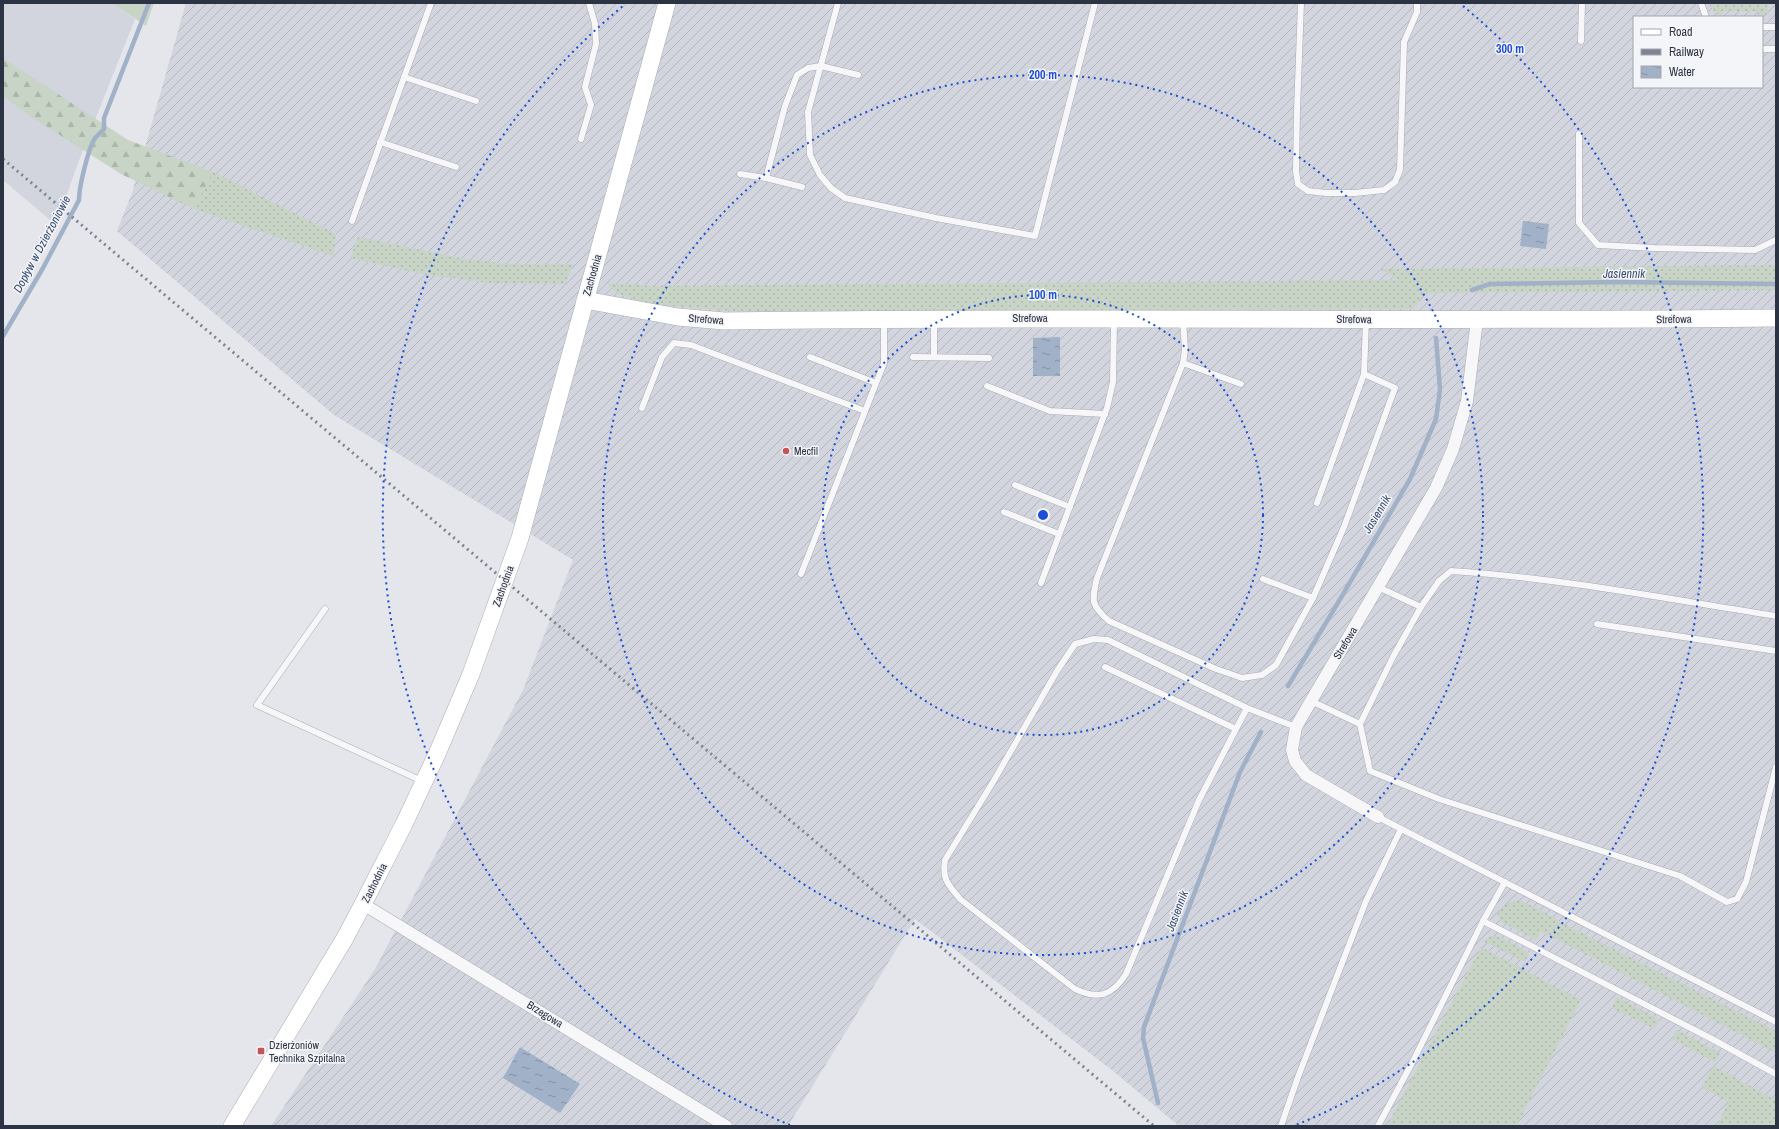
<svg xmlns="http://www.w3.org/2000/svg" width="1779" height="1129" viewBox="0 0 1779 1129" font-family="'Archivo Narrow',sans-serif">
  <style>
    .built { fill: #d2d5dd }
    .industrial { fill: url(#industrial-furrows); fill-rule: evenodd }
    .grass { fill: url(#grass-dots) }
    .forest { fill: url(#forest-firs) }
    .garden { fill: #c8d4c6 }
    .water { fill: url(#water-ripples) }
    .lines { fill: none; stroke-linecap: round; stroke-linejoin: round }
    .stream { stroke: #a1b1c8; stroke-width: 4.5 }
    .lane-casing { stroke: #a9adb5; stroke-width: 7 }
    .street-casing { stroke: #a9adb5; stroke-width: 13 }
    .secondary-casing { stroke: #a9adb5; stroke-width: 18 }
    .lane { stroke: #f7f7f9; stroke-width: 6 }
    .street { stroke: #f7f7f9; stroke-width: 12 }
    .secondary { stroke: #fff; stroke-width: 17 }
    .rail { stroke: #7e8494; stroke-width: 3; stroke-dasharray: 2 4; stroke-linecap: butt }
    .ring { fill: none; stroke: #1d4ed8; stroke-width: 2; stroke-dasharray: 2 4 }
    .poi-dot { fill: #c75259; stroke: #f4f5f8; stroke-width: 1.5 }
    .labels { text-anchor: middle; stroke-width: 3; stroke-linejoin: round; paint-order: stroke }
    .street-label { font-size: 11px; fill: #2c3343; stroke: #f4f5f8 }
    .poi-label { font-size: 11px; fill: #2c3343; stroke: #f4f5f8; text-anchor: start }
    .water-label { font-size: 12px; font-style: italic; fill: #394e74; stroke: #f4f5f8 }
    .centre { fill: #1d4ed8; stroke: #f4f5f8; stroke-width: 2 }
    .ring-label { font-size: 12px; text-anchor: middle; font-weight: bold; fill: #1d4ed8; stroke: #f4f5f8; stroke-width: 3; stroke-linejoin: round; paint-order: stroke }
  </style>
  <defs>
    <pattern id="industrial-furrows" width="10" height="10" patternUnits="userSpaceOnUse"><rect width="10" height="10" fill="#d2d5dd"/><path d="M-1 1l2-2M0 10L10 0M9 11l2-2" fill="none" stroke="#b4b7bf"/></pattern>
    <pattern id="grass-dots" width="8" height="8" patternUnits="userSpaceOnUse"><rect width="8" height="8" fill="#c8d4c6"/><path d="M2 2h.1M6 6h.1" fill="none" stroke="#acb6ab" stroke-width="1.8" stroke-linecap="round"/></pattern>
    <pattern id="forest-firs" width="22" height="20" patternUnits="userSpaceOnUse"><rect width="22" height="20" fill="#c8d4c6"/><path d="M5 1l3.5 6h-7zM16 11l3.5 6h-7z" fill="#acb6ab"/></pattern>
    <pattern id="water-ripples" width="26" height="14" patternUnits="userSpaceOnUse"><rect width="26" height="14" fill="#a1b1c8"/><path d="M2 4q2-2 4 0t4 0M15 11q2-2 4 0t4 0" fill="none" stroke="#8391a4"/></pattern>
  </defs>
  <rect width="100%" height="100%" fill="#e4e6eb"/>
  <path class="built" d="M3 3H112L135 19 78 163 56 225 3 180Z"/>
  <path class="industrial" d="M186 3H1776V1126H1179L1113 1071 915 919 788 1126H271L375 969 523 690 573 560 334 415 117 231 132 193ZM1634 17H1762V87H1634Z"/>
  <g class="grass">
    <path d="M1708 3H1768V14L1759 16 1757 11H1723L1722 16 1714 11Z"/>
    <path d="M213 172 336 234 333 256 194 209Z"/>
    <path d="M358 237 465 259 520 265 573 264 565 284 489 283 423 274 350 258Z"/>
    <path d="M1776 265V290L1424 293 1414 309 731 311 649 304 616 293 607 283 651 286 1399 280 1380 269Z"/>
    <path d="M1518 900 1537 908 1564 924 1776 1031V1053L1541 931 1536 940 1500 921 1498 914C1502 904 1509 903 1518 900Z"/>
    <path d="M1491 936 1501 937 1529 953 1525 962 1483 941Z"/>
    <path d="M1481 947 1581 1000 1518 1123 1519 1126H1387Z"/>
    <path d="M1617 997 1660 1020 1655 1029 1612 1008Z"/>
    <path d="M1677 1030 1720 1053 1715 1062 1672 1039Z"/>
    <path d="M1713 1066 1776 1100V1126H1717L1728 1102 1702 1087Z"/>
  </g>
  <path class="forest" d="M3 58 128 140 213 172 194 209 121 174 30 116 3 96Z"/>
  <path class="garden" d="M112 3H154L146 26Z"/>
  <g class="water">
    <path d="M1523 221 1549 224 1546 249 1520 246Z"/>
    <path d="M1060 337V376H1033V338Z"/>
    <path d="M520 1047 580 1084 560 1113 503 1078Z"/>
  </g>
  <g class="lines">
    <g class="stream">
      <path d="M1472 290 1490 284 1620 282 1776 284"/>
      <path d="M3 336 43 268 79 200C79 187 88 149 95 138 98 135 101 132 104 129V118L149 3"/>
      <path d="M1288 686 1342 596 1410 479 1436 419 1440 389 1436 338"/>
      <path d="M1158 1103 1143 1038 1144 1027 1240 772 1261 732"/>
    </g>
    <defs>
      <g id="lane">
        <path d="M838 3 808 112 810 155 820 175 831 188 845 198 936 218 1035 236 1095 3"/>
        <path d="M1301 3 1297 110 1296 171 1298 184 1308 191 1326 193H1355L1384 190 1395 182 1400 170 1404 42 1417 12V3"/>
        <path d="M1701 3 1706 17"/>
        <path d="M1762 27H1776"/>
        <path d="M1581 41 1582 3"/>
        <path d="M1762 49H1776"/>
        <path d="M404 77 476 101"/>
        <path d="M1579 134V223L1598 245 1654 248 1755 250 1776 240"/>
        <path d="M581 139 591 105 585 87 596 44 595 24 589 3"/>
        <path d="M380 142 456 167"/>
        <path d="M740 174 766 178"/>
        <path d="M802 187 766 178 785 106 797 75 808 68 821 66 858 75"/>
        <path d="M352 221 431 3"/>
        <path d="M1183 320 1185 350 1183 363 1097 578C1092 601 1090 604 1109 621L1216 669 1242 678 1262 675 1276 665 1313 598 1344 527 1395 388 1364 374"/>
        <path d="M810 357 876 383"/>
        <path d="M913 357 989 358"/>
        <path d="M934 357V320"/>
        <path d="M1183 363 1241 384"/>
        <path d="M987 386 1050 411 1105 414"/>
        <path d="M642 408 662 357 674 343 691 345 865 411"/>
        <path d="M1015 485 1070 507"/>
        <path d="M1317 503 1364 374 1366 321"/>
        <path d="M1004 512 1059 534"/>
        <path d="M801 574 884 363V320"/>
        <path d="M1263 579 1313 598"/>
        <path d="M1041 583 1107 408 1113 382 1114 320"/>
        <path d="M1378 587 1421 607"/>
        <path d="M325 609 257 705 422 781"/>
        <path d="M1776 616C1668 599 1560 578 1451 571L1439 581 1421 607 1394 655 1360 724 1370 771 1439 799 1680 876 1727 902 1737 899 1746 882 1776 767"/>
        <path d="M1597 624 1776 651"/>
        <path d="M1105 667 1236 729"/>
        <path d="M1311 701 1360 724"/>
        <path d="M1247 708 1199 800 1126 974C1112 996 1098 1000 1075 989L960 899C948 884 942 880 945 860L993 782 1057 671 1075 644 1094 639 1108 640 1247 708 1296 727"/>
        <path d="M1378 817 1776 1022"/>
        <path d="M1505 882 1483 921 1712 1039 1776 1074"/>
        <path d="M1281 1126 1298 1077 1366 901 1401 829"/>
        <path d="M1378 1126 1412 1063 1483 921"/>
      </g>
      <g id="street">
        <path d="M1378 817 1306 775 1295 761 1292 750 1296 727 1311 701 1436 488 1453 449 1467 401 1477 320"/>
        <path d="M363 904 726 1126"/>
      </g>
      <g id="secondary">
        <path d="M585 300 678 317 724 321C1075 316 1425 322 1776 318"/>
        <path d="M232 1126 345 938 363 904 404 824 437 754 471 674 520 538 667 3"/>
      </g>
    </defs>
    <use href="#lane" class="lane-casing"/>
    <use href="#street" class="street-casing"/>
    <use href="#secondary" class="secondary-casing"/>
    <use href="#lane" class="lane"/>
    <use href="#street" class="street"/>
    <use href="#secondary" class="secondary"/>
    <path class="rail" d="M3 159 1154 1126"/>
  </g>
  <g class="ring">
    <circle cx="1043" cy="515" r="220"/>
    <circle cx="1043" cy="515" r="440"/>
    <path d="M790 1125A660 660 0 0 1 623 6M1463 6A660 660 0 0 1 1296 1125"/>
  </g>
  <g class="poi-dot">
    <circle cx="786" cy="451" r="4"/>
    <rect x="257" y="1047" width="8" height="8" rx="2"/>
  </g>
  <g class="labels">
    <g class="street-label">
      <text transform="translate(592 275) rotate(-74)" y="4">Zachodnia</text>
      <text x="1030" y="322">Strefowa</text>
      <text transform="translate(706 319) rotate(4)" y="4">Strefowa</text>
      <text transform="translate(1354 319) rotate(1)" y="4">Strefowa</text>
      <text transform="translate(1674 319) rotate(-1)" y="4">Strefowa</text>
      <text transform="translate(503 586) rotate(-70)" y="4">Zachodnia</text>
      <text transform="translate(1345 643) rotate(-59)" y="4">Strefowa</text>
      <text transform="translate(374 883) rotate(-63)" y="4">Zachodnia</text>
      <text transform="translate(545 1014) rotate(32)" y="4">Brzegowa</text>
    </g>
    <g class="poi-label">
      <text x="794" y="455">Mecfil</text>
      <text x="269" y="1049">Dzierżoniów<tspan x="269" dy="13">Technika Szpitalna</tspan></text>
    </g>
    <g class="water-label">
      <text transform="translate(42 244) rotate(-62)" y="4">Dopływ w Dzierżoniowie</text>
      <text x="1624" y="278">Jasiennik</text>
      <text transform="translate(1377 514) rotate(-59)" y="4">Jasiennik</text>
      <text transform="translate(1177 911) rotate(-69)" y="4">Jasiennik</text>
    </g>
  </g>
  <circle cx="1043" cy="515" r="6" class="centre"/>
  <g class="ring-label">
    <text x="1510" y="53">300 m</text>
    <text x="1043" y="79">200 m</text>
    <text x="1043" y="299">100 m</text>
  </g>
  <rect width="1779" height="1129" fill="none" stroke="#2c3343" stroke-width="8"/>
  <rect x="1633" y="16" width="130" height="72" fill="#f4f5f8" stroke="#a4a7b0"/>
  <rect x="1641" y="29" width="20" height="6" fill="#ffffff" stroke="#a4a7b0"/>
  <text x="1669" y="36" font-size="12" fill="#2c3343">Road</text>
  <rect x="1641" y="49" width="20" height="6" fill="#7e8494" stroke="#a4a7b0"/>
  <text x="1669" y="56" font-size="12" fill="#2c3343">Railway</text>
  <rect x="1641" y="66" width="20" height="12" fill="url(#water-ripples)" stroke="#a4a7b0"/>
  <text x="1669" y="76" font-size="12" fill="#2c3343">Water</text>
</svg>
